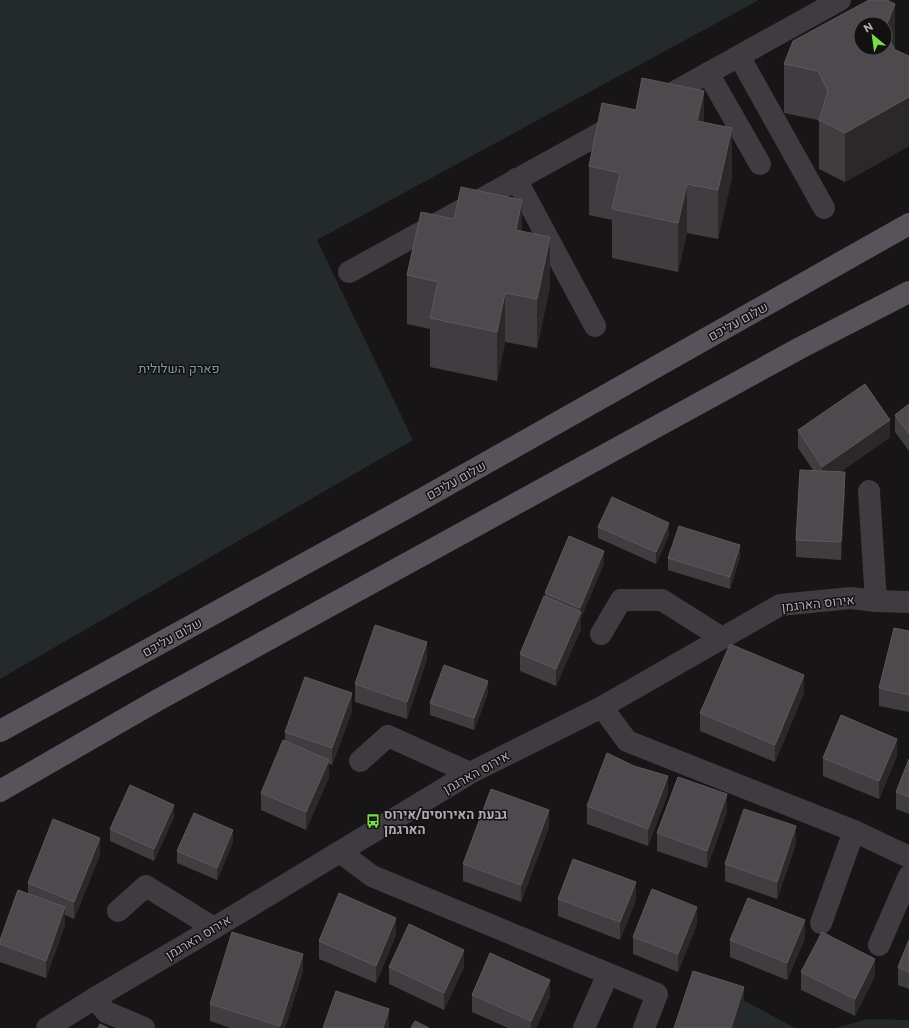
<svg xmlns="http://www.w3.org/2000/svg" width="909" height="1028" viewBox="0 0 909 1028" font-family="Montserrat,Heebo,sans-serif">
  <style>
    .green { fill: #242a2b }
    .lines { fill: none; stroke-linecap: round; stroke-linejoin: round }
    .minor { stroke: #3f3b40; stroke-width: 22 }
    .major { stroke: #58535a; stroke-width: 22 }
    .wall { fill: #403d41 }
    .shaded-wall { fill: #2b282a }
    .building { fill: #4d494d; stroke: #5c585e }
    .labels { text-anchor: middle; stroke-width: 3; stroke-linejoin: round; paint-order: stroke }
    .street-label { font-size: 13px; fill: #b1a8b5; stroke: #121011 }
    .park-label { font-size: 13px; fill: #819c9e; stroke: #121011 }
    .poi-label { font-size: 13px; font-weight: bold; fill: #b1a8b5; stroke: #121011; text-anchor: start }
  </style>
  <rect width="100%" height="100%" fill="#171516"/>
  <g class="green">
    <path d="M0 0H759L317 240 413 440 0 679Z"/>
    <path d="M743 1000 795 1028H736Z"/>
    <path d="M867 1019 909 1020V1028H836Z"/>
  </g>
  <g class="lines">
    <g class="minor">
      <path d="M739 56 824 208"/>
      <path d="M708 73 760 164"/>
      <path d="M658 101 840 0"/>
      <path d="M516 179 595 326"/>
      <path d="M349 272 621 122"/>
      <path d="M869 491 876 601"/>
      <path d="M601 634 621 600H662L722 638"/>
      <path d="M602 707 627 741 854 831 909 857"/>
      <path d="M360 761 388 736 470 773"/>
      <path d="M340 852 372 876 657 994 644 1028"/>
      <path d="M118 911 146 886 214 928"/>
      <path d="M821 923 854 831"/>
      <path d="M879 945 909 876"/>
      <path d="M95 998 106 1012 144 1028"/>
      <path d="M47 1028 95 998 214 928 470 773 602 707 780 605 851 598 876 601 909 602"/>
      <path d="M584 1028 608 974"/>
    </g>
    <g class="major">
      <path d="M0 731 417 502 909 224"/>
      <path d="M0 791 156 701 800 348 909 292"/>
    </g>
  </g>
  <g class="wall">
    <path d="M895 49 909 56V146L845 182 819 169V123L818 120 784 113V64Z"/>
    <path d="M636 110 704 122 732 177 718 239 687 233 678 272 612 258V220L589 215V166Z"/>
    <path d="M454 219 522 231 550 286 537 348 505 342 497 381 430 367V329L407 324V275Z"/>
    <path d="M909 404V451L895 432V415Z"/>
    <path d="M798 430 890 437 840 472 845 489 841 560 796 557V540L813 470 798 448Z"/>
    <path d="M598 527 669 535 656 564 598 538Z"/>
    <path d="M740 557 730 589 668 570V558Z"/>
    <path d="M604 563 581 618V629L556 686 520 671V654L545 596V593Z"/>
    <path d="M909 631V712L879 706V688Z"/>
    <path d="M427 659 407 719 355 702V684Z"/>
    <path d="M488 693 474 730 430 715V703Z"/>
    <path d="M804 693 775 762 700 731V713Z"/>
    <path d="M352 711 332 765 329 764V777L306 830 261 810V793L285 741V732Z"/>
    <path d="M897 756 879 799 823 776V758Z"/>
    <path d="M909 759V814L896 809V792Z"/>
    <path d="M668 793 648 846 587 824V806Z"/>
    <path d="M727 812 707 868 657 851V833Z"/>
    <path d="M174 817 154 861 110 841V829Z"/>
    <path d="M549 827 521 902 463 881V864Z"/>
    <path d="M233 842 217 880 177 863V851Z"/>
    <path d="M796 844 777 899 725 881V864Z"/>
    <path d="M100 855 74 919 65 915V925L46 978 0 962V940L28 894V883Z"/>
    <path d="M558 899 636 900 620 940 558 916Z"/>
    <path d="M697 924 678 972 633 954V937Z"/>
    <path d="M396 935 376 983 319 959V941Z"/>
    <path d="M805 938 787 980 730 957V940Z"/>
    <path d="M909 940V989L898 985V967Z"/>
    <path d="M389 967H464L444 1010 389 984Z"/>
    <path d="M303 971 285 1028H230L210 1021V1004Z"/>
    <path d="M801 972 875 976 855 1016 801 990Z"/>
    <path d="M472 995 550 997 536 1028H508L472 1012Z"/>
  </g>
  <g class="shaded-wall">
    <path d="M895 4V53L885 48V29Z"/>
    <path d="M704 91V140L697 121Z"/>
    <path d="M909 97V146L845 182V133Z"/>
    <path d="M732 128V177L718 239V190Z"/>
    <path d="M687 184V233L678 272V223Z"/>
    <path d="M522 200V249L516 230Z"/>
    <path d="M550 237V286L537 348V299Z"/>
    <path d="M505 293V342L497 381V332Z"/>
    <path d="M890 420V437L822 484V467Z"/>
    <path d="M845 472V489L841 560V542Z"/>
    <path d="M669 523V535L656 564V552Z"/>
    <path d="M740 545V557L730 589V577Z"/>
    <path d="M604 551V563L581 618V629L556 686V669L580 613V608Z"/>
    <path d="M427 642V659L407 719V702Z"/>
    <path d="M804 675V693L775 762V745Z"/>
    <path d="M488 681V693L474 730V718Z"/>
    <path d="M352 693V711L332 765V748Z"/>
    <path d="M897 739V756L879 799V781Z"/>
    <path d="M329 760V777L306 830V812Z"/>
    <path d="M668 776V793L648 846V829Z"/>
    <path d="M727 794V812L707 868V851Z"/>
    <path d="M174 805V817L154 861V849Z"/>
    <path d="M549 810V827L521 902V885Z"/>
    <path d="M796 826V844L777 899V882Z"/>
    <path d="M233 830V842L217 880V868Z"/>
    <path d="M100 838V855L74 919V902Z"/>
    <path d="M636 882V900L620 940V922Z"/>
    <path d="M65 907V925L46 978V961Z"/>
    <path d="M697 907V924L678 972V954Z"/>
    <path d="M396 918V935L376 983V966Z"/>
    <path d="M805 920V938L787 980V963Z"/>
    <path d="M464 950V967L444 1010V993Z"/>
    <path d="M303 954V971L285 1028H280Z"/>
    <path d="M875 959V976L855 1016V999Z"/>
    <path d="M550 980V997L536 1028H531V1021Z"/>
    <path d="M744 987V1005L736 1028H731Z"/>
    <path d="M389 1009V1028H383Z"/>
  </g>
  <g class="building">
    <path d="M869 0H887L895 4 885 29V24H861V48H885V31L895 50 909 56V97L845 133 819 120 828 91 818 71 784 64 793 41Z"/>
    <path d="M642 78 704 91 697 121 732 128 718 190 687 184 678 223 612 209 620 173 589 166 602 103 636 110Z"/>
    <path d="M461 187 522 200 516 230 550 237 537 299 505 293 497 332 430 318 438 282 407 275 421 212 454 219Z"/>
    <path d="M865 384 890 420 822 467 798 430Z"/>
    <path d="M909 404V434L895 415Z"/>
    <path d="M800 470 845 472 841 542 796 540Z"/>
    <path d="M612 497 669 523 656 552 598 527Z"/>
    <path d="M679 526 740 545 730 577 668 558Z"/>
    <path d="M569 536 604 551 580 608 545 593Z"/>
    <path d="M544 596 581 612 556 669 520 654Z"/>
    <path d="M375 625 427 642 407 702 355 684Z"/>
    <path d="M894 628 909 631V695L879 688Z"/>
    <path d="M730 644 804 675 775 745 700 713Z"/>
    <path d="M444 665 488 681 474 718 430 703Z"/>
    <path d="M305 677 352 693 332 748 285 732Z"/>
    <path d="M841 715 897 739 879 781 823 758Z"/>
    <path d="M283 740 329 760 306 812 261 793Z"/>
    <path d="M607 753 634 766 668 776 648 829 587 806Z"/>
    <path d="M909 759V797L896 792Z"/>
    <path d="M678 777 727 794 707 851 657 833Z"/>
    <path d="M130 785 174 805 154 849 110 829Z"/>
    <path d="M491 789 549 810 521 885 463 864Z"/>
    <path d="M744 809 796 826 777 882 725 864Z"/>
    <path d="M194 813 233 830 217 868 177 851Z"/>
    <path d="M53 819 100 838 74 902 28 883Z"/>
    <path d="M573 859 636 882 620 922 558 899Z"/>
    <path d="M652 889 697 907 678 954 633 937Z"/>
    <path d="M18 890 65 907 46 961 0 944V940Z"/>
    <path d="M339 893 396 918 376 966 319 941Z"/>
    <path d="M748 898 805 920 787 963 730 940Z"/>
    <path d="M409 924 464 950 444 993 389 967Z"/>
    <path d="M232 932 303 954 280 1026 210 1004Z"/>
    <path d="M822 932 875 959 855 999 801 972Z"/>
    <path d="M909 940V972L898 967Z"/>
    <path d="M490 953 550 980 531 1021 472 995Z"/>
    <path d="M693 971 744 987 731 1028H674Z"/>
    <path d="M336 991 389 1009 383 1028H323Z"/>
    <path d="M415 1021 429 1028H411Z"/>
    <path d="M100 1024 108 1028H98Z"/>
  </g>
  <defs>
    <symbol id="bus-bare" viewBox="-9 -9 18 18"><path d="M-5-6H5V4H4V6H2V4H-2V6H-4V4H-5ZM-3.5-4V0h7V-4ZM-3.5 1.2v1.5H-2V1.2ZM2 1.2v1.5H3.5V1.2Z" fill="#77de45" stroke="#121011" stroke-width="2.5" paint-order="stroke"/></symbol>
  </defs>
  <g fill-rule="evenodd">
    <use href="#bus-bare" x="363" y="811" width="20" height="20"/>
  </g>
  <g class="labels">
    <g class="street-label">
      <text transform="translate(738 321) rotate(-29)" y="5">שלום עליכם</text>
      <text transform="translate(456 480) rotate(-29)" y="5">שלום עליכם</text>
      <text transform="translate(818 603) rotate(-6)" y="5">אירוס הארגמן</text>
      <text transform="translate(172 637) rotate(-29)" y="5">שלום עליכם</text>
      <text transform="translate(476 772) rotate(-29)" y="5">אירוס הארגמן</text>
      <text transform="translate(198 937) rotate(-31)" y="5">אירוס הארגמן</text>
    </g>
    <g class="park-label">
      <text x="179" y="373">פארק השלולית</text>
    </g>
    <g class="poi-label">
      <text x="384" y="819">גבעת האירוסים/אירוס<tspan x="384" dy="15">הארגמן</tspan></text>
    </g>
  </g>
  <g transform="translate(873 36) rotate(331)"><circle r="19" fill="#121011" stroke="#524d53"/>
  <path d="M0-3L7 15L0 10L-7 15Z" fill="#77de45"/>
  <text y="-6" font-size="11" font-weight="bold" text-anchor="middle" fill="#b1a8b5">N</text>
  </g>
</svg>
